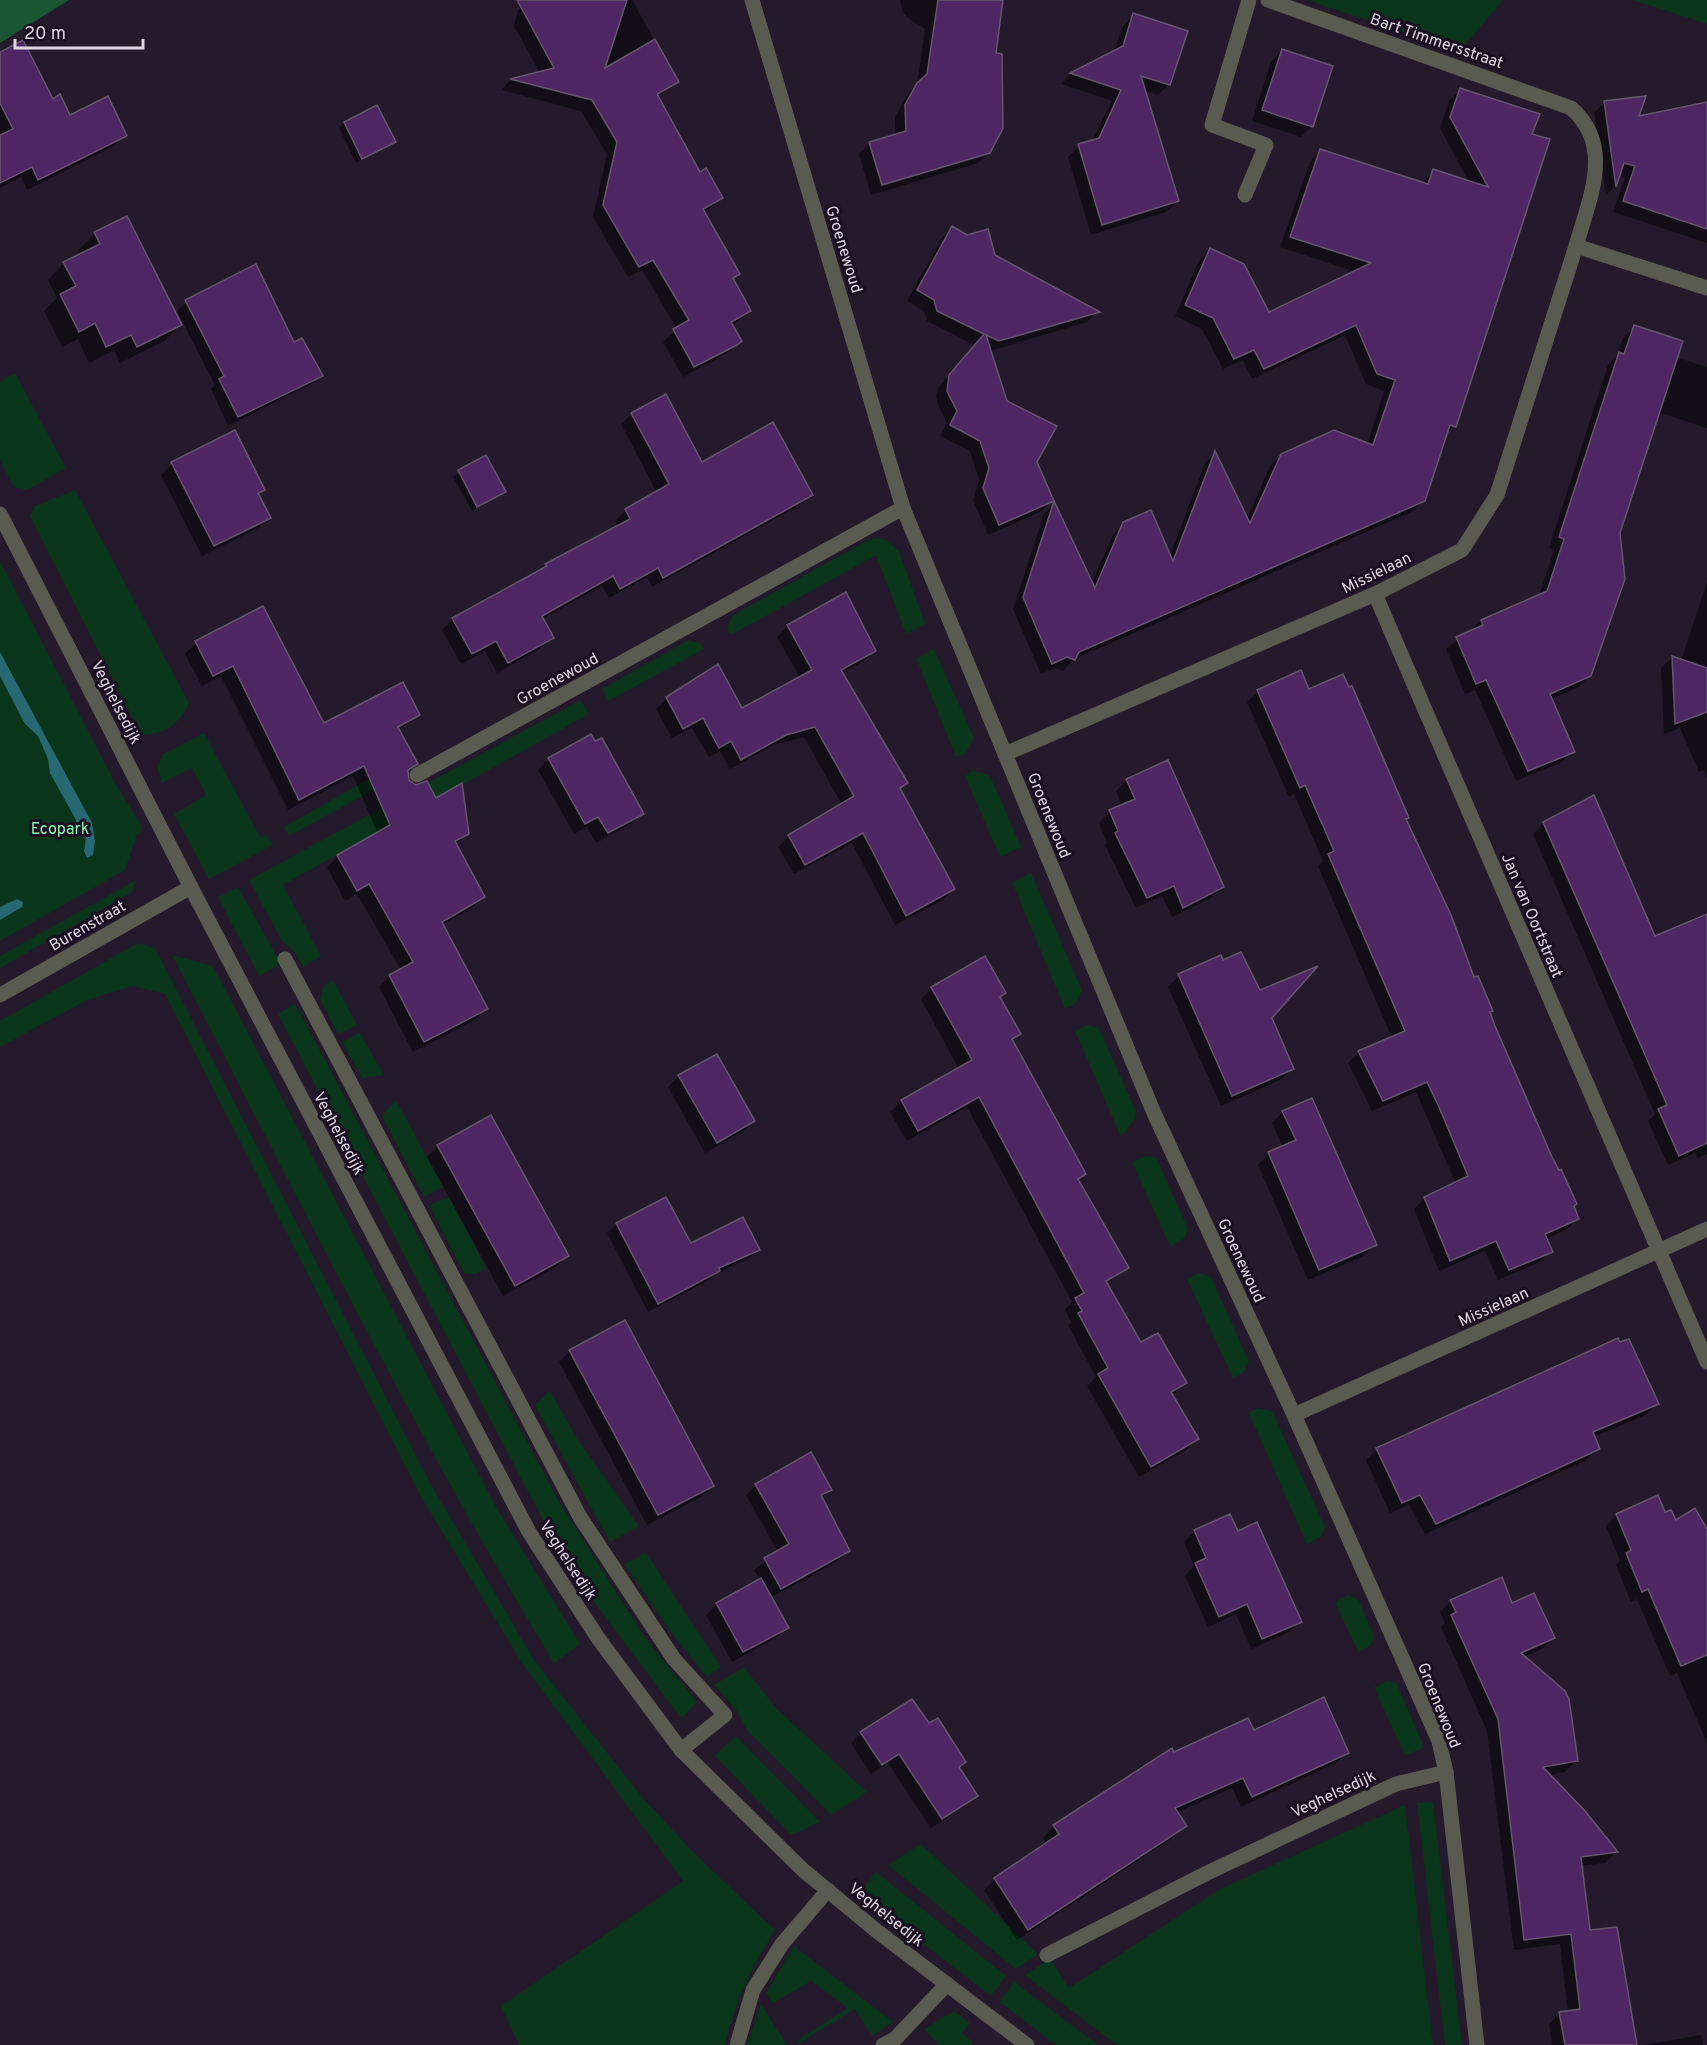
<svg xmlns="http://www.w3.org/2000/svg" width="1707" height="2045" viewBox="0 0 1707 2045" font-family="Overpass,sans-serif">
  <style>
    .green { fill: #09351b }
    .forest { fill: #195631 }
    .water { fill: #286872 }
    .shadow { fill: #0007 }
    .building { fill: #4f2664; stroke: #64566c; stroke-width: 1.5 }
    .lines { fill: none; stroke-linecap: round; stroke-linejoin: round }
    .service { stroke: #595b50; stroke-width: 15 }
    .minor { stroke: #595b50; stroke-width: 15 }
    .labels { text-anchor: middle; stroke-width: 6; stroke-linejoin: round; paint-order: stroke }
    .street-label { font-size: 16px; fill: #ded6e3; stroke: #1b1022 }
    .park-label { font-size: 16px; fill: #8cf5ae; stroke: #1b1022 }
  </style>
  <rect width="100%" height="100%" fill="#25192c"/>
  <g class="green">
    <path d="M1307 0H1503L1465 45 1455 50Z"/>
    <path d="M1633 0H1707V24Z"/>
    <path d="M15 373 66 468 27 490 14 487 0 460V382Z"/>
    <path d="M75 490 189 703C179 725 165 734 141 735L30 516 35 506Z"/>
    <path d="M876 538 886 540 899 551 925 624 906 634 876 555 731 635 727 629 732 616 866 541Z"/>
    <path d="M0 561 114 781 142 827 139 835 137 834 125 870 0 941Z"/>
    <path d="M689 640 701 644 704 649 608 701 602 689Z"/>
    <path d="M934 649 974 738 965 754 956 757 916 658Z"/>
    <path d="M581 700 589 714 283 885 321 956 303 967 293 950 282 941 249 880Z"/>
    <path d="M204 733 260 837 267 835 273 845 209 879 174 814 206 795 192 768 162 783 157 767 163 754Z"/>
    <path d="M406 758 412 769 289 836 284 827Z"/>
    <path d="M972 771 987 774 991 778 1021 847 1000 857 965 776Z"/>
    <path d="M1031 873 1082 990 1076 1003 1065 1009 1012 882Z"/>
    <path d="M136 880 132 892 0 968V956Z"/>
    <path d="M238 887 279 960 278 966 259 976 218 897Z"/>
    <path d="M138 943 155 948 429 1481 534 1660 642 1797 695 1854 775 1930C751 1969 736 2000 725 2045H519L501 2006 683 1881 522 1663 421 1497 165 994 133 986 87 1000 0 1047V1021Z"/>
    <path d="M172 955 213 966 496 1507 580 1644 554 1663C414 1434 296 1193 172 955Z"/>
    <path d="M333 980 357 1025 338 1034 320 999 324 986Z"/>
    <path d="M293 1005H296L559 1502 646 1639 697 1702 684 1716 680 1717 594 1602 544 1522 278 1014Z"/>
    <path d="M1087 1025 1099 1028 1136 1112 1135 1119 1121 1137 1075 1031Z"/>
    <path d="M360 1033 384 1075 362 1078 342 1042Z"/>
    <path d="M396 1100 443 1187 424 1197 382 1116Z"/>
    <path d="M1145 1156 1156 1157 1188 1229 1185 1238 1170 1246 1132 1162Z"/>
    <path d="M449 1197 486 1268 476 1274H464L429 1205Z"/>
    <path d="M1198 1273 1211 1277 1249 1362 1243 1373 1233 1378 1187 1279Z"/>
    <path d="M550 1391 576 1437 639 1526 610 1542 535 1405Z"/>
    <path d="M1257 1408 1272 1411 1325 1527 1321 1537 1307 1544 1249 1413Z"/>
    <path d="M646 1553 721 1667 707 1677 673 1635 624 1564Z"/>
    <path d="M1348 1595 1358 1599 1374 1637 1370 1646 1358 1652 1335 1602Z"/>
    <path d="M744 1667 776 1708 867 1792 831 1815 746 1729 737 1711 714 1685Z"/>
    <path d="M1388 1681 1397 1684 1424 1747 1405 1756 1374 1687Z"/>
    <path d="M734 1738H738L820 1822 791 1835 716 1757V1754Z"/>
    <path d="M1433 1802 1462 2045H1445L1417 1803Z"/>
    <path d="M1405 1805 1433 2045H1117L1025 1975 1050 1959 1069 1988 1220 1889Z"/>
    <path d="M921 1844 1038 1954 1016 1969 888 1865Z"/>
    <path d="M876 1872 1006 1976 991 1996 859 1894Z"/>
    <path d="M794 1946 893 2022 872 2036 855 2009 798 2044 796 2041 848 2008 811 1981 773 2003 766 1993Z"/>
    <path d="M1014 1982 1098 2045H1056L1000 2002Z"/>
    <path d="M761 2004 787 2045H747Z"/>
    <path d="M954 2011 970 2023 962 2033 973 2042 971 2045H939L924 2029Z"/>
  </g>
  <path class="forest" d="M0 0H69L0 43Z"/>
  <g class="water">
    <path d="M0 652 92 823 95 841 93 855 87 858 84 851 86 838 77 836 76 820 50 773 48 759 38 736 25 724 0 676Z"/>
    <path d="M17 899 23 902 22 907 0 920V907Z"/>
  </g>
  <g class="shadow">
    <path d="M528 0H632L677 81 657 97 700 174 722 198 704 213 738 274 732 280 750 311 732 326 740 341 729 352 683 377 663 342 677 329 642 270 628 277 593 217 607 154 581 111 501 90 511 80 540 73 514 26 518 10Z"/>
    <path d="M900 0H1002L995 54 989 152 978 163 871 195 859 154 870 144 895 136V117L907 95 917 85 925 29 909 19 903 12Z"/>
    <path d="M1134 15 1169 84 1158 95 1145 91 1178 201 1166 212 1091 235 1068 157 1079 146 1092 141 1112 101 1061 84 1071 74 1114 52 1123 26Z"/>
    <path d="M1282 51 1312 126 1301 137 1252 121 1271 62Z"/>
    <path d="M0 54 70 117 125 135 114 146 27 190 21 177 0 188Z"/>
    <path d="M1460 90 1530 135 1454 426 1444 436 1424 500 1412 512 1074 659 1063 671 1055 668 1041 674 1013 609 1044 514 1054 504 1091 584 1113 535 1124 523 1170 556 1205 463 1215 453 1247 519 1270 466 1281 455 1367 445 1384 391 1366 384 1345 335 1252 379 1243 360 1223 369 1202 329 1175 316 1199 261 1210 250 1268 314 1356 272 1280 247 1310 162 1321 150 1422 183 1434 171 1469 182 1440 128 1449 101Z"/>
    <path d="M1605 102 1637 118 1707 103V243L1613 212 1625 177 1618 175 1615 186 1606 195 1594 113Z"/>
    <path d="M344 123 394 142 356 163 339 128Z"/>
    <path d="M126 218 181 325 164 341 120 363 114 350 89 363 78 339 62 347 44 311 57 298 48 280 64 263 80 255 78 250 95 234Z"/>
    <path d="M952 227 994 256 1097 312 1087 322 990 351 1006 402 1052 500 1042 511 988 535 973 500 979 480 970 451 940 436 947 422 938 405 936 395 939 387 974 345 927 321 924 311 907 301 942 238Z"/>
    <path d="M186 302 293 344 322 375 312 384 228 426 211 389 215 385 177 311Z"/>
    <path d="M1634 327 1676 357 1707 367V428L1658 412 1619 533 1590 675 1579 687 1551 699 1573 751 1562 762 1516 781 1475 690 1465 694 1446 649 1482 621 1539 596 1554 550 1549 548 1608 365 1617 356 1623 338Z"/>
    <path d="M632 414 701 464 811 494 800 505 652 587 647 577 609 598 602 586 542 619 552 638 541 648 497 673 485 651 461 664 442 630 453 619 538 573 546 565 618 527 615 521 626 510 657 493 621 424Z"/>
    <path d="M485 457 504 492 472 511 453 477Z"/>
    <path d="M172 464 263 490 258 495 269 517 258 528 202 556 161 475Z"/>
    <path d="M1707 582V778L1704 770 1699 772 1680 728 1664 734 1661 668 1672 658 1681 661Z"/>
    <path d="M262 608 324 726 419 714 398 731 416 763 407 772V781L435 800 467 833 455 845 483 897 472 908 442 925 486 1009 475 1020 413 1052 379 987 390 976 401 970 357 894 345 901 327 867 338 856 378 834 353 776 288 810 221 676 202 686 185 654 196 643Z"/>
    <path d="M788 626 874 651 864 661 841 673 906 783 900 790 953 889 943 900 895 925 852 843 794 874 778 847 788 837 842 805 804 737 774 745 730 769 720 751 709 757 692 728 672 738 656 709 667 698 741 710 800 678 777 637Z"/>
    <path d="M1258 691H1308L1405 820 1578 1218 1567 1229 1546 1239 1551 1251 1540 1262 1498 1280 1485 1251 1439 1271 1414 1209 1425 1198 1456 1184 1416 1092 1372 1111 1348 1063 1359 1052 1392 1038 1318 866 1323 861 1294 794 1289 797 1247 702Z"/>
    <path d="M549 759 642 813 631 824 596 843 587 827 574 834 538 770Z"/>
    <path d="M1127 780 1222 887 1211 898 1172 917 1162 896 1136 908 1105 845 1107 843 1099 823 1110 812 1122 806 1116 791Z"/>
    <path d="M1544 823 1695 1031 1707 1025V1154L1698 1158 1695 1153 1668 1165 1648 1121 1655 1114 1533 834Z"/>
    <path d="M1179 976 1270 1018 1293 1068 1282 1079 1221 1106 1168 987Z"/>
    <path d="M932 988 999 998 1019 1034 1012 1041 1084 1174 1077 1181 1127 1268 1106 1284 1141 1344 1185 1383 1172 1395 1197 1439 1186 1450 1139 1477 1087 1386 1096 1377 1068 1325 1071 1322 1065 1310 1072 1302 967 1107 907 1141 890 1112 902 1101 959 1069 921 999Z"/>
    <path d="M679 1076 753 1121 742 1132 705 1153 668 1087Z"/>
    <path d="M1283 1112 1375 1244 1364 1256 1308 1280 1258 1165 1269 1154 1283 1147 1272 1123Z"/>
    <path d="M438 1146 567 1256 556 1267 503 1296 427 1157Z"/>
    <path d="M617 1224 691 1244 758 1250 748 1259 715 1274 709 1280 648 1312 607 1233Z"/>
    <path d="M570 1351 712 1486 701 1497 647 1525 559 1362Z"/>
    <path d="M1657 1404 1646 1415 1593 1437 1599 1449 1587 1460 1425 1534 1409 1505 1390 1513 1366 1460 1377 1449Z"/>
    <path d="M756 1485 830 1489 821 1499 848 1551 838 1561 770 1598 787 1627 776 1638 732 1662 706 1615 717 1604 760 1580 754 1570 778 1552 746 1495Z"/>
    <path d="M1664 1514 1675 1523 1707 1532V1743L1677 1673 1670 1676 1637 1599 1631 1602 1616 1565 1620 1561 1606 1526 1617 1515Z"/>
    <path d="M1195 1531 1237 1533 1300 1621 1289 1632 1251 1649 1236 1614 1208 1627 1185 1576 1194 1566 1184 1542Z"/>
    <path d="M1451 1601 1512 1605 1553 1638 1542 1649 1523 1657 1576 1761 1565 1772 1549 1775 1616 1852 1605 1863 1581 1866 1588 1932 1635 2045H1552L1549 2024 1560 2013 1568 2012 1560 1944 1514 1950 1487 1731 1441 1627 1445 1623 1440 1612Z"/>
    <path d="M928 1725 964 1762 958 1768 976 1795 966 1805 931 1828 888 1763 871 1774 851 1743 861 1733Z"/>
    <path d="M1253 1732 1347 1752 1336 1763 1241 1807 1232 1788 1176 1813 1185 1826 1174 1837 1017 1940 984 1890 995 1879 1047 1844 1043 1838 1054 1826 1173 1753Z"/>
    <path d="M1701 2035 1703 2045H1643Z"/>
  </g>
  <g class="building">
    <path d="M517 0H627L605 68 655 39 679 82 657 94 700 172 706 168 723 198 703 209 740 274 733 278 751 311 731 322 742 341 737 345 694 367 673 329 689 320 653 260 639 267 603 205 617 142 592 100 510 79 554 68Z"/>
    <path d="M938 0H1003L996 53 1002 54 1003 128 990 153 882 185 869 142 906 131 905 105 917 83 927 74Z"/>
    <path d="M1133 13 1188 31 1170 85 1141 76 1179 201 1102 225 1078 144 1099 138 1121 90 1070 73 1123 46Z"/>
    <path d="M23 40 53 99 60 94 70 115 108 96 127 136 38 180 32 167 0 183V135L13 129 0 103V52Z"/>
    <path d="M1282 49 1333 66 1313 127 1262 110Z"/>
    <path d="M1460 88 1540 114 1532 134 1550 139 1456 427 1450 425 1425 501 1079 652 1075 660 1067 657 1052 664 1023 597 1054 501 1095 588 1123 522 1151 510 1173 561 1215 451 1250 523 1281 454 1334 430 1373 445 1395 380 1377 374 1356 325 1264 369 1254 350 1234 359 1213 318 1185 305 1210 248 1244 264 1269 312 1371 263 1290 237 1320 149 1428 184 1433 169 1488 187 1450 117Z"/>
    <path d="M1646 96 1639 116 1707 102V229L1623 201 1635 166 1624 163 1616 187 1604 101Z"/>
    <path d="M377 105 396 142 362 159 344 122Z"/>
    <path d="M127 216 182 325 137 347 131 335 106 347 95 323 79 332 60 294 76 286 63 262 100 244 94 232Z"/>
    <path d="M952 226 967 235 988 229 995 255 1100 312 999 341 986 335 1007 401 1057 426 1037 462 1054 501 999 525 983 488 989 468 980 441 950 425 957 411 947 391 949 375 984 334 937 311 934 300 917 290Z"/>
    <path d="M256 264 294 342 302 338 323 376 238 417 219 379 224 376 185 300Z"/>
    <path d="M1634 325 1683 341 1620 533 1625 579 1591 676 1550 694 1575 752 1528 771 1486 680 1476 684 1456 637 1483 625 1481 620 1547 591 1564 539 1559 537 1619 352 1624 354Z"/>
    <path d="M666 394 702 462 773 422 813 495 663 578 658 568 620 589 613 576 542 616 554 638 508 663 496 641 472 654 452 618 547 566 545 564 630 519 625 509 669 484 631 413Z"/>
    <path d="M235 430 265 490 258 493 271 518 214 546 171 462Z"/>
    <path d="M486 455 506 492 477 507 458 470Z"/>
    <path d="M846 592 876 651 841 670 908 783 900 788 955 889 906 916 863 833 805 865 788 835 854 796 815 727 786 735 741 760 731 741 719 748 703 718 683 729 666 697 718 664 742 708 812 670 787 625Z"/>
    <path d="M263 606 324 723 403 682 420 715 398 727 418 764 408 770 409 780 416 785 427 781 436 798 462 783 469 834 455 841 485 897 442 922 488 1009 424 1042 389 975 413 962 369 884 357 891 337 855 390 825 364 766 299 800 233 666 213 676 195 641Z"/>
    <path d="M1672 656 1707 668V712L1675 724Z"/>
    <path d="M1301 670 1309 689 1343 674 1349 687 1352 686 1409 818 1406 819 1451 915 1474 977 1478 976 1493 1011 1490 1012 1495 1026 1552 1157 1559 1170 1561 1169 1577 1204 1574 1206 1579 1219 1545 1234 1553 1252 1509 1270 1496 1241 1450 1261 1424 1197 1468 1176 1439 1107 1427 1082 1383 1101 1358 1051 1405 1031 1328 854 1334 851 1305 785 1300 788 1257 690Z"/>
    <path d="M591 734 595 741 602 738 644 814 608 833 598 817 585 824 548 758Z"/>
    <path d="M1168 760 1224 887 1183 908 1174 886 1147 898 1115 833 1118 831 1109 810 1135 799 1126 779Z"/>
    <path d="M1594 795 1655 936 1707 914V1143L1679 1156 1658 1109 1667 1105 1543 822Z"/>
    <path d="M1241 952 1260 990 1318 966 1272 1018 1294 1069 1232 1096 1178 974 1221 955 1223 960Z"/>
    <path d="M985 956 1006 993 1000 997 1021 1034 1012 1039 1086 1174 1078 1179 1129 1268 1106 1281 1141 1342 1158 1333 1187 1383 1171 1392 1199 1439 1151 1467 1098 1374 1108 1368 1078 1313 1082 1311 1075 1298 1084 1293 979 1097 918 1131 901 1100 972 1060 931 987Z"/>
    <path d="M717 1054 755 1121 717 1143 678 1075Z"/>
    <path d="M1312 1098 1377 1245 1319 1270 1268 1152 1296 1140 1282 1111Z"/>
    <path d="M491 1115 569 1256 515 1286 437 1145Z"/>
    <path d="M666 1197 691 1243 743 1217 760 1250 719 1268 720 1271 658 1304 616 1223Z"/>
    <path d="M625 1320 714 1486 658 1515 569 1350Z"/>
    <path d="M1618 1338 1620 1342 1629 1339 1659 1404 1593 1432 1600 1449 1436 1524 1420 1495 1402 1503 1376 1448Z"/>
    <path d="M811 1452 832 1490 821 1495 850 1551 781 1589 764 1558 789 1544 755 1484Z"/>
    <path d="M1658 1495 1665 1512 1671 1510 1676 1520 1695 1508 1707 1529V1655L1681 1666 1648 1589 1642 1592 1626 1553 1631 1550 1616 1514Z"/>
    <path d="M1230 1514 1238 1531 1257 1522 1302 1622 1262 1639 1247 1604 1219 1617 1195 1563 1206 1558 1194 1530Z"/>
    <path d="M1502 1577 1512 1603 1534 1593 1555 1638 1521 1653 1565 1691 1569 1699 1578 1761 1543 1767 1585 1811 1618 1852 1581 1857 1590 1930 1617 1927 1637 2045H1565L1559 2012 1580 2009 1571 1934 1524 1940 1498 1719 1451 1615 1456 1612 1450 1600Z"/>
    <path d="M761 1578 789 1628 743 1652 716 1603Z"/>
    <path d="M1324 1697 1349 1753 1252 1797 1243 1778 1175 1808 1187 1826 1028 1930 994 1878 1059 1834 1053 1825 1172 1748 1174 1752 1248 1718 1254 1730Z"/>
    <path d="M912 1699 929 1723 938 1718 966 1762 959 1767 978 1796 942 1819 899 1754 882 1765 860 1732Z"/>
  </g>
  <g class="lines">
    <g class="service">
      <path d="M737 2045 753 1990 782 1944 828 1890"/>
      <path d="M883 2045 895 2039 947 1984"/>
    </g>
    <g class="minor">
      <path d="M752 0 903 508 1154 1113 1294 1415 1439 1741 1446 1772 1477 2045"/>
      <path d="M1268 0 1571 108C1615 146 1589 199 1576 246"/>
      <path d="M1245 195 1266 145 1212 125 1249 0"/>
      <path d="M0 514 196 897 529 1532 598 1638 681 1750 803 1870 878 1932 1027 2045"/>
      <path d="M1375 594 1707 1362"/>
      <path d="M1005 754 1375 594 1462 550 1497 495 1576 246 1707 288"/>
      <path d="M417 775 903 508"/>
      <path d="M285 959 580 1517 674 1659 725 1715 681 1750"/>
      <path d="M0 995 191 887"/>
      <path d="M1294 1415 1707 1229"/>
      <path d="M1047 1955 1207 1873 1396 1784 1446 1772"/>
    </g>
  </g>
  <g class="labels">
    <g class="street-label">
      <text transform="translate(1437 40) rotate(19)" y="6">Bart Timmersstraat</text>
      <text transform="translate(845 249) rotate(73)" y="6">Groenewoud</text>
      <text transform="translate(1376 572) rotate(-26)" y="6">Missielaan</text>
      <text transform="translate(557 678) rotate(-29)" y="6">Groenewoud</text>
      <text transform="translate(117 702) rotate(63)" y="6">Veghelsedijk</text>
      <text transform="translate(1050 815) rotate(68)" y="6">Groenewoud</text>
      <text transform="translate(1533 915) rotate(67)" y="6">Jan van Oortstraat</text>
      <text transform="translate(87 925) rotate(-30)" y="6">Burenstraat</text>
      <text transform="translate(340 1133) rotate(62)" y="6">Veghelsedijk</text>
      <text transform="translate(1242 1260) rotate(65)" y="6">Groenewoud</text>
      <text transform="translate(1493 1306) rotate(-24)" y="6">Missielaan</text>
      <text transform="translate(569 1560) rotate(57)" y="6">Veghelsedijk</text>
      <text transform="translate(1440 1705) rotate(68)" y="6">Groenewoud</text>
      <text transform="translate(1333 1793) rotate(-25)" y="6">Veghelsedijk</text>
      <text transform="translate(887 1914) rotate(39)" y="6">Veghelsedijk</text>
    </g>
    <g class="park-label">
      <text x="60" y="834">Ecopark</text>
    </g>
  </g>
  <path d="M15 39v9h128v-9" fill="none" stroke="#ded6e3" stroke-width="3"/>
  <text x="24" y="39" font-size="18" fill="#ded6e3" stroke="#1b1022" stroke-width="4.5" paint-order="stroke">20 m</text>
</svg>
